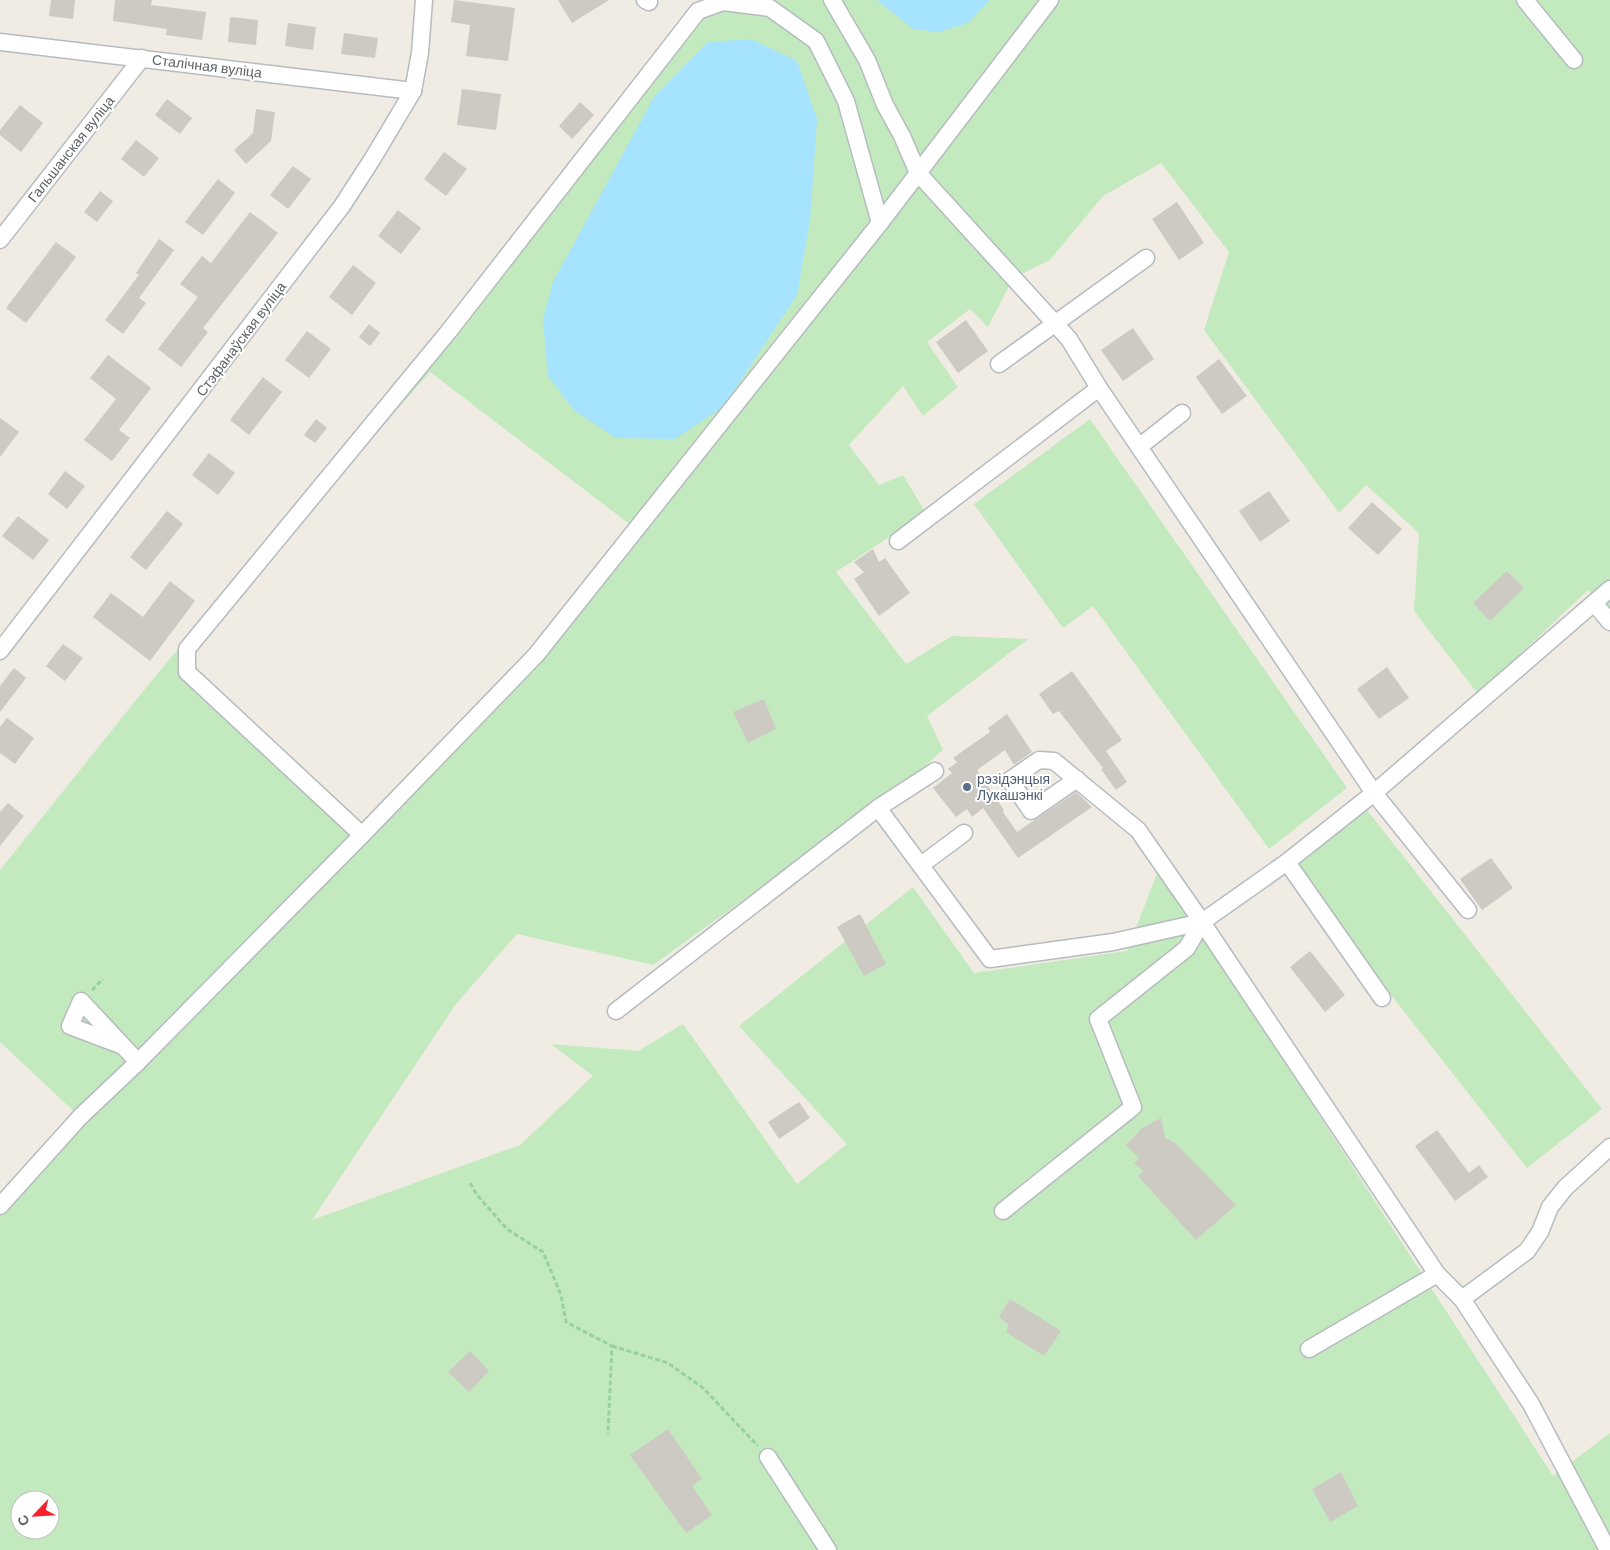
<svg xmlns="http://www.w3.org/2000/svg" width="1610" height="1550" viewBox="0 0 1610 1550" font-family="'DM Sans',sans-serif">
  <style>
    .green { fill: #c3eabe; fill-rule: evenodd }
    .water { fill: #a5e3ff }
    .building { fill: #cdc9c3 }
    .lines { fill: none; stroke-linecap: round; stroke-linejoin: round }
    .minor-casing { stroke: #b6bbbf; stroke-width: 19 }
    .path { stroke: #98d1a1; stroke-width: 3; stroke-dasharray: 5 2.5; stroke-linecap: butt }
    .minor { stroke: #fff; stroke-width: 16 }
    .service-dot { fill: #5c6f8a; stroke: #fff; stroke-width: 2 }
    .labels { text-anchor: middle; stroke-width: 4; stroke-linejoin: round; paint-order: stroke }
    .street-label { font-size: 14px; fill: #5c6266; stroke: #fff }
    .service-label { font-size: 14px; fill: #4e5e75; stroke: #fff; text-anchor: start }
  </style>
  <rect width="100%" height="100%" fill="#f0ece4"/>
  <g class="green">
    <path d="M701 0H1610V615L1588 590 1478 694 1414 611 1419 533 1366 485 1339 513 1204 330 1229 252 1161 163 1103 196 1050 260 1013 278 988 327 970 309 927 342 958 387 923 416 903 386 849 445 879 485 903 475 926 513 836 572 906 664 952 636 1028 639 927 716 943 750 901 787 653 965 517 934 456 1004 312 1220 520 1145 593 1076 551 1044 638 1051 683 1024 797 1184 847 1144 739 1026 913 887 974 973 1127 951 1159 868 1553 1476 1610 1433V1550H0V1206L80 1117 0 1042V870L144 690 287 517 434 343ZM430 372 636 529 536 655 363 835 187 672V649ZM20 1500H50V1530H20Z"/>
    <path d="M1090 419 1347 788 1269 849 1093 606 1063 628 974 504Z"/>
    <path d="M1367 810 1602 1109 1527 1168 1292 869Z"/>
  </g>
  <g class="water">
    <path d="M877 0H990L968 23 939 32 913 29Z"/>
    <path d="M751 39 797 61 817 119 810 220 797 295 723 407 675 439 616 438 574 410 548 376 543 320 553 282 654 97 708 42Z"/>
  </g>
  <g class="building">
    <path d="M51 0H75L73 19 49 16Z"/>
    <path d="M115 0H152L151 5 206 12 202 40 166 35 167 29 113 21Z"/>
    <path d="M454 0 515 8 508 61 466 56 470 25 451 22Z"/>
    <path d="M558 0H609L572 23Z"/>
    <path d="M230 17 258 20 256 45 228 42Z"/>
    <path d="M288 23 316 27 313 50 285 46Z"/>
    <path d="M344 33 378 38 375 58 341 54Z"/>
    <path d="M462 89 501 94 496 130 457 125Z"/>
    <path d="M167 99 192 118 180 134 155 115Z"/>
    <path d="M580 102 594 115 572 139 559 126Z"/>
    <path d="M20 105 43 123 21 152 0 135V130Z"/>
    <path d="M256 109 275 112 271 141 246 164 234 150 253 133Z"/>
    <path d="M136 140 159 158 144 177 121 159Z"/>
    <path d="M444 152 467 169 446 196 424 179Z"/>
    <path d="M293 166 311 179 288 209 270 195Z"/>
    <path d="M218 179 235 193 203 235 185 222Z"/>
    <path d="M100 191 113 201 97 222 84 212Z"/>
    <path d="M1177 202 1204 243 1179 260 1152 219Z"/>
    <path d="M398 210 421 228 401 254 378 236Z"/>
    <path d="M250 212 278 233 203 328 208 332 181 367 158 349 198 297 180 284 202 256 211 263Z"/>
    <path d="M159 239 174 250 139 298 146 303 123 334 105 320 139 275 136 273Z"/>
    <path d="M56 242 76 257 26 323 6 308Z"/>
    <path d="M353 265 376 283 352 315 329 297Z"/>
    <path d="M966 320 988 351 958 373 936 342Z"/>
    <path d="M369 324 380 333 370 346 359 337Z"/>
    <path d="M1133 328 1154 359 1123 381 1101 350Z"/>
    <path d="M307 331 331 349 309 378 285 360Z"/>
    <path d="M108 355 151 388 119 430 130 438 112 461 84 440 116 399 90 378Z"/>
    <path d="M1219 359 1247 396 1222 414 1196 377Z"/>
    <path d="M263 377 282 392 249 435 230 420Z"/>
    <path d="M0 418 19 432 0 457Z"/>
    <path d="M316 419 327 428 315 443 304 435Z"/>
    <path d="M209 453 235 473 218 495 192 475Z"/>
    <path d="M65 471 85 486 67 509 48 494Z"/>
    <path d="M1269 491 1290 521 1260 542 1239 511Z"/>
    <path d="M1372 502 1402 529 1378 555 1348 528Z"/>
    <path d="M167 511 183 524 146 570 130 557Z"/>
    <path d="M18 516 49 540 33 560 2 536Z"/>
    <path d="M873 549 879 562 885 558 910 593 879 616 854 579 864 572 854 562Z"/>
    <path d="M1507 571 1524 588 1490 621 1473 603Z"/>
    <path d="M170 581 195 601 150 661 93 617 111 593 143 617Z"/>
    <path d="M63 644 83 658 65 681 46 666Z"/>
    <path d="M1387 667 1409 698 1379 719 1357 689Z"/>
    <path d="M14 668 26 678 0 712V686Z"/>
    <path d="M1072 671 1122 740 1106 751 1127 782 1116 790 1101 769 1103 768 1059 711 1053 714 1039 694Z"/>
    <path d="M764 699 776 729 748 743 733 712Z"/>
    <path d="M1007 714 1032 752 1014 765 1005 750 977 770 1004 810 1003 812 1017 832 1076 792 1092 807 1018 858 983 808 972 817 967 809 956 817 933 788 952 773 948 769 957 762 953 758 990 732 988 728Z"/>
    <path d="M7 718 34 738 15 764 0 753V727Z"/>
    <path d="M8 803 24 816 0 846V812Z"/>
    <path d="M1491 858 1513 888 1482 910 1460 879Z"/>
    <path d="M860 914 886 964 864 976 837 927Z"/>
    <path d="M1310 951 1345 995 1325 1012 1290 967Z"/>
    <path d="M799 1102 810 1118 779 1139 768 1122Z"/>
    <path d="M1161 1118 1165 1138 1175 1143 1236 1205 1196 1240 1138 1176 1144 1171 1134 1163 1139 1158 1126 1145 1142 1128Z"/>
    <path d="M1437 1130 1469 1173 1479 1165 1488 1177 1455 1201 1415 1146Z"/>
    <path d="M1010 1299 1061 1331 1044 1356 1006 1332 1009 1325 999 1317Z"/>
    <path d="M470 1351 489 1371 469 1392 448 1372Z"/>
    <path d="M668 1429 702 1479 692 1486 712 1515 686 1533 630 1455Z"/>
    <path d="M1341 1472 1358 1506 1330 1522 1312 1489Z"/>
  </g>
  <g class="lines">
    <defs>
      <g id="minor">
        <path d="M645 0 649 2"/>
        <path d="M832 0 867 60 885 105 902 136 918 173 1069 339 1099 388 898 541"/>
        <path d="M1525 0 1574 60"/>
        <path d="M0 42 413 91"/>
        <path d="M0 240 142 58"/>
        <path d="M999 364 1146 258"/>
        <path d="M1099 388 1374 793 1468 910"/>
        <path d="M1139 447 1182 413"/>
        <path d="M1594 603 1610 622"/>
        <path d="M0 651 342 206 373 158 413 91 420 53 424 0"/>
        <path d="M1077 779 1031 811 1010 780 1039 760 1054 761 1138 830 1202 922 1437 1274 1462 1299 1531 1404 1608 1550"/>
        <path d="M878 808 935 771"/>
        <path d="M362 835 187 672V649L449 331 698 11 723 2 770 8 816 41 846 101 880 223"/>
        <path d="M1287 862 1382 998"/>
        <path d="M921 865 964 833"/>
        <path d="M616 1011 878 808 990 959 1113 942 1202 922"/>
        <path d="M123 1046 70 1026 81 1001 138 1062"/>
        <path d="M0 1206 80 1117 138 1062 362 835 536 655 880 223 1050 0"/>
        <path d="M1003 1211 1133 1107 1098 1019 1187 948 1202 922 1287 862 1374 793 1610 589"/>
        <path d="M1462 1299 1527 1251 1540 1232 1550 1207 1565 1188 1610 1147"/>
        <path d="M1309 1349 1437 1274"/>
        <path d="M768 1457 828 1550"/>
      </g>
    </defs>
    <use href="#minor" class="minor-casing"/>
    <g class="path">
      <path d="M92 990 103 979"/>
      <path d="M470 1183 477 1195 507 1229 543 1252 561 1295 566 1322 612 1346 608 1434"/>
      <path d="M612 1346 668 1363 703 1388 758 1446"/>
    </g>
    <use href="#minor" class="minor"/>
  </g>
  <circle class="service-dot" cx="967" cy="787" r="5"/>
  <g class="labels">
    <g class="street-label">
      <text transform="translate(207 66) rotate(7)" y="5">Сталічная вуліца</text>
      <text transform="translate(71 149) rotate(-52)" y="5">Гальшанская вуліца</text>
      <text transform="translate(241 339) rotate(-53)" y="5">Стэфанаўская вуліца</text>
    </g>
    <g class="service-label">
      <text x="977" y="784">рэзідэнцыя<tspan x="977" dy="16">Лукашэнкі</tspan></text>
    </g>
  </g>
  <g transform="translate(35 1515) rotate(245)"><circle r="24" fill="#ffffff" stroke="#bec0c2"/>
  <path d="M0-4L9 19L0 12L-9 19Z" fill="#fb1f2a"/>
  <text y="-8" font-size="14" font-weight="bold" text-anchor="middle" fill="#5c6266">С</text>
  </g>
</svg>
